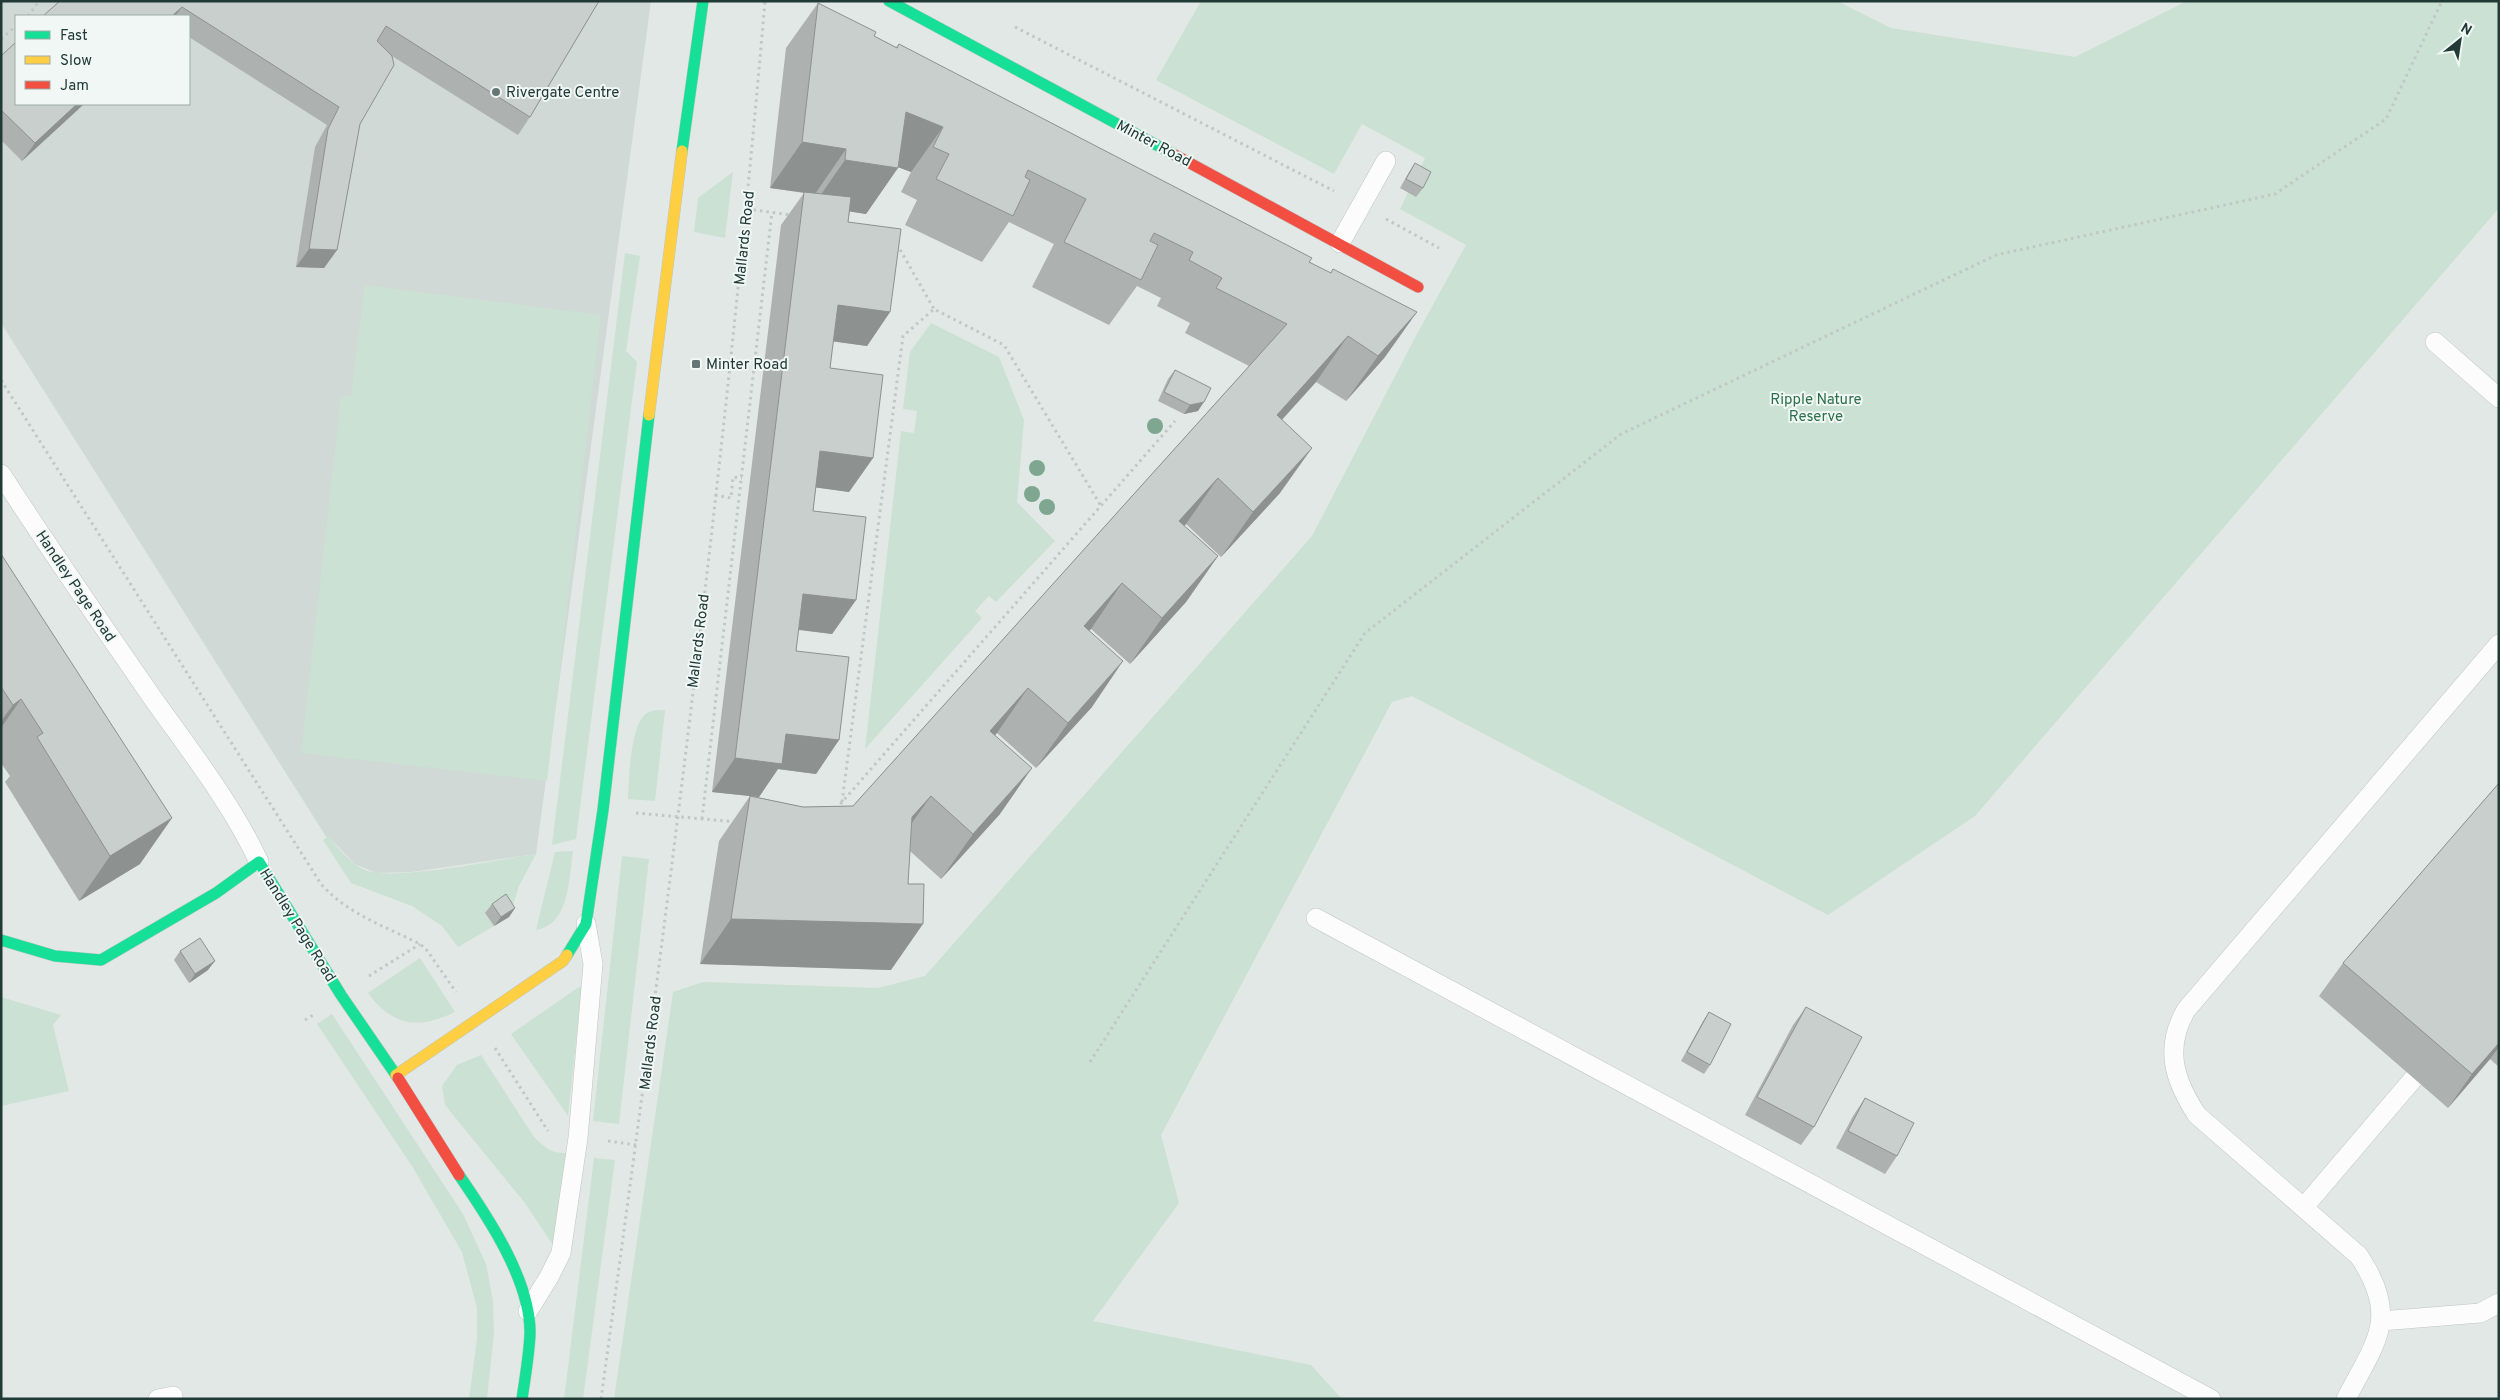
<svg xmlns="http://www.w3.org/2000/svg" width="2500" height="1400" viewBox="0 0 2500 1400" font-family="Overpass,sans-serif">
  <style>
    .built { fill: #d0d9d6; fill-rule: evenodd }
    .green { fill: #cbe1d3 }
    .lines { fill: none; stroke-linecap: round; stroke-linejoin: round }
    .lane-casing { stroke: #bfc5c2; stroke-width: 20 }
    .fast-casing { stroke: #bec6c3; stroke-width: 12 }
    .slow-casing { stroke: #bec6c3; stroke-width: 12 }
    .jam-casing { stroke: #bec6c3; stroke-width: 12 }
    .path { stroke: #c0c8c5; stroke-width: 3; stroke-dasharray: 2.5 4; stroke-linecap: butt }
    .lane { stroke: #fbfcfb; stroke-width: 19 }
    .fast { stroke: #16e098; stroke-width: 11 }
    .slow { stroke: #ffcf43; stroke-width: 11 }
    .jam { stroke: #f24e42; stroke-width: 11 }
    .tree { fill: #7ea690 }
    .wall { fill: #adb2b0; fill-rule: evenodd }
    .shaded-wall { fill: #8d9190 }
    .building { fill: #c9cfcd; stroke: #8d9190 }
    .poi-dot { fill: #657773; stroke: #f0f7f4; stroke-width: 2 }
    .labels { text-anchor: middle; stroke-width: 4; stroke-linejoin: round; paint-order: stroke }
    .poi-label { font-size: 15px; fill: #213a35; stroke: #f0f7f4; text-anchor: start }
    .street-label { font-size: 15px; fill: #213a35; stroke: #f0f7f4 }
    .park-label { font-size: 15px; fill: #2d704b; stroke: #f0f7f4 }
  </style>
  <rect width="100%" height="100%" fill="#e2e8e5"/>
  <path class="built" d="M1 1H651L536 854 412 872 376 873 355 864 329 837 327 838 1 323ZM16 16H189V104H16Z"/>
  <g class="green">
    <path d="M1201 1H1837L1891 28 2075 57 2187 1H2499V208L1975 816 1828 915 1412 696 1392 702 1161 1135 1179 1203 1093 1321 1311 1365 1342 1399H614L673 992 703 982 878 988 925 976 1312 536 1418 332 1466 245 1400 209 1425 158 1362 124 1334 174 1156 80Z"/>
    <path d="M733 172 725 238 694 232 698 198Z"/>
    <path d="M625 253 640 256 626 351 637 362 576 839 552 845Z"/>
    <path d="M365 285 601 315 547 781 301 753 341 397 351 396Z"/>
    <path d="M931 323 999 357 1024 420 1017 502 1055 541 996 602 989 596 975 611 982 618 865 749 901 431 914 433 917 411 903 409 910 352Z"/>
    <path d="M665 710 655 801 628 799C629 780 630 719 649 712 654 710 660 710 665 710Z"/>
    <path d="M329 836C339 849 350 863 365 870 393 882 502 859 536 854L519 886 509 917 485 913 494 926 458 947 442 926 412 906 351 883 323 840Z"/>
    <path d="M573 851C569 877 570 925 536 930L555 852Z"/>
    <path d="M622 856 649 859 619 1124 593 1121Z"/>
    <path d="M420 958 455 1012C418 1030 392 1026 368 993Z"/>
    <path d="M582 985 568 1116 511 1034Z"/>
    <path d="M1 997 61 1015 53 1025 69 1091 1 1106Z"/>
    <path d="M332 1014 463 1214 486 1264 493 1301 494 1332 487 1399H469L477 1339V1308L462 1252 412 1166 317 1024Z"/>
    <path d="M481 1055 534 1137C545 1148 552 1154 567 1153L553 1245 525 1203 445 1105 442 1086 457 1065Z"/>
    <path d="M594 1158 615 1160 583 1399H564Z"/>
  </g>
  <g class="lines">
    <defs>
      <g id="lane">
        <path d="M1340 243 1386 161"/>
        <path d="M2435 342 2499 398"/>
        <path d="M1 474C51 551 102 625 154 700 191 752 232 804 259 862"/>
        <path d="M1316 918 2211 1399"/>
        <path d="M2304 1207 2414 1078"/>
        <path d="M528 1311 549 1277 561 1253 578 1138 593 964 586 924"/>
        <path d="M2381 1321 2480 1313 2499 1303"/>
        <path d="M158 1399 173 1396"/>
        <path d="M2346 1399C2376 1341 2400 1318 2359 1256L2197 1115C2174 1080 2164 1048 2186 1010L2499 644"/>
      </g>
      <g id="fast">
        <path d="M889 1 1175 155"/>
        <path d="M682 151 703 1"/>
        <path d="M1 940 55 956 101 960 216 893 259 862 341 995 398 1078"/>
        <path d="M567 955 586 924 603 810 649 415"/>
        <path d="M459 1175C488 1217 531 1281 530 1334 529 1356 525 1378 522 1399"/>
      </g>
      <g id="slow">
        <path d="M649 415 682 151"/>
        <path d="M396 1075 563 961 567 955"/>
      </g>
      <g id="jam">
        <path d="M1175 155 1418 287"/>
        <path d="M398 1078 459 1175"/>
      </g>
    </defs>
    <use href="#lane" class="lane-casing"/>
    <use href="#fast" class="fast-casing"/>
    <use href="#slow" class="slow-casing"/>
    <use href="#jam" class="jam-casing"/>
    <g class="path">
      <path d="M28 16 39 1"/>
      <path d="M1015 27 1334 191"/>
      <path d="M1 39 16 26"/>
      <path d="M747 209 791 215"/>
      <path d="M1386 219 1439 248"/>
      <path d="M896 245 898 246 934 309"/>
      <path d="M1 380 321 884C346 913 386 927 420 944L426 949 456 992"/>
      <path d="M715 495 731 498 733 477 742 478"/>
      <path d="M842 802 903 336 934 309 1004 345 1101 506"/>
      <path d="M836 809 1175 421"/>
      <path d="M636 813 737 822"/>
      <path d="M702 819 772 212"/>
      <path d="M369 976 420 944"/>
      <path d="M305 1020 313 1015"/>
      <path d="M495 1048 548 1131"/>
      <path d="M1090 1062 1365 633 1621 434 1996 255 2275 194 2386 119 2442 1"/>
      <path d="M608 1141 636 1145"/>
      <path d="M601 1399C665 934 725 468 765 1"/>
    </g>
    <use href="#lane" class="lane"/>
    <use href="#fast" class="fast"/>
    <use href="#slow" class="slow"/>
    <use href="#jam" class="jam"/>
  </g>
  <g class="tree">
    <circle cx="1155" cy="426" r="8"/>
    <circle cx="1037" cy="468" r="8"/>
    <circle cx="1032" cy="494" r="8"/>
    <circle cx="1047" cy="507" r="8"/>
  </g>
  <g class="wall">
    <path d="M60 1H599L530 117 518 135 392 56 360 124 337 250 324 268 296 267 315 147 327 125 189 37V16H43Z"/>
    <path d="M818 3 874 36 896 47 899 44 1309 262 1330 273 1333 269 1385 357 1346 401 1316 382 1282 420 1280 493 1221 557 1186 524 1184 526 1218 556 1186 602 1130 664 1091 629 1089 630 1092 707 1036 768 997 733 995 735 1000 814 941 879 910 851 891 970 700 964 719 841 750 796 712 792 781 225 804 193 770 188 786 48ZM898 167 911 172 901 192 917 200 905 225 982 262 1009 222 1054 244 1032 287 1109 325 1137 286 1161 298 1157 306 1190 323 1185 333 1249 366 853 806 803 807 751 796 759 797 778 769 816 774 839 740 796 651 798 630 832 634 856 600 813 511 816 487 849 492 873 458 830 368 833 341 867 346 890 312 848 222 850 211 866 214Z"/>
    <path d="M1 56 84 104 22 161 1 140Z"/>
    <path d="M1415 163 1423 188 1416 197 1400 188 1409 172Z"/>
    <path d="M1175 370 1198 411 1184 414 1158 401 1168 379Z"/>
    <path d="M1 554 140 864 79 901 5 782 10 776 1 763Z"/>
    <path d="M2499 783V1067L2490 1059 2448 1108 2319 996 2343 963Z"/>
    <path d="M492 904 515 908 509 917 494 926 485 913Z"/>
    <path d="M180 951 208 970 189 983 174 960Z"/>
    <path d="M1806 1007 1814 1127 1801 1145 1745 1115 1793 1025Z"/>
    <path d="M1709 1012 1710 1065 1704 1074 1681 1061 1703 1021Z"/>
    <path d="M1865 1098 1897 1156 1885 1174 1836 1148 1853 1116Z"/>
  </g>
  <g class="shaded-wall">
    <path d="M182 7 175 16H172Z"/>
    <path d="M77 104H84L22 161 35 143Z"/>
    <path d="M906 112 943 127 911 172 874 158Z"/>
    <path d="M802 142 846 149 815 194 770 188Z"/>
    <path d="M845 160 898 168 866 214 813 206Z"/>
    <path d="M309 249 337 250 324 268 296 267Z"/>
    <path d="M838 305 890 312 867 346 815 339Z"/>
    <path d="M1417 312 1385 357 1346 401 1378 356Z"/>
    <path d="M1348 336 1316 382 1245 460 1277 415Z"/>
    <path d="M1204 402 1198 411 1184 414 1190 405Z"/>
    <path d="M1312 448 1280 493 1221 557 1253 512Z"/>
    <path d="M820 451 873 458 849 492 797 485Z"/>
    <path d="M1218 478 1186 524 1147 567 1179 521Z"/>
    <path d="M1218 556 1186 602 1130 664 1162 618Z"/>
    <path d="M1122 583 1091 629 1052 671 1084 626Z"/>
    <path d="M803 594 856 600 832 634 779 627Z"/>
    <path d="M1123 661 1092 707 1036 768 1068 723Z"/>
    <path d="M1028 688 997 733 958 776 990 731Z"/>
    <path d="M21 699 1 728V721L13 705Z"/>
    <path d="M786 734 839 740 816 774 778 769 759 797 712 792 735 758Z"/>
    <path d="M1032 768 1000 814 941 879 973 834Z"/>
    <path d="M931 796 899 841 912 817Z"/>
    <path d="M172 818 140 864 79 901 110 856Z"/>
    <path d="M515 908 509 917 494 926 501 917Z"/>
    <path d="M731 919 923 924 891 970 700 964Z"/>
    <path d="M215 961 208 970 189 983 195 974Z"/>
    <path d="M2499 1043V1047L2490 1059 2448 1108 2472 1074Z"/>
  </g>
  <g class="building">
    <path d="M60 1H599L530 117 386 26 377 41 392 56 394 65 360 124 337 250 309 249 328 129 339 107 182 7 172 16H43Z"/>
    <path d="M818 3 876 32 874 36 897 48 899 44 1312 258 1309 262 1331 273 1333 269 1417 312 1378 356 1348 336 1277 415 1312 448 1253 512 1218 478 1179 521 1218 556 1162 618 1122 583 1084 626 1123 661 1068 723 1028 688 990 731 1032 768 973 834 931 796 912 817 908 884H924L923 924 731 919 750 796 803 807 853 806 1287 324 1216 288 1222 278 1189 260 1193 252 1154 233 1150 241 1158 245 1141 280 1064 242 1086 199 1028 170 1025 177 1030 180 1013 216 936 179 949 154 933 147 943 127 906 112 898 168 845 160 846 149 802 142Z"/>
    <path d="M16 42V104H77L35 143 1 110V56Z"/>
    <path d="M1415 163 1431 172 1423 188 1406 179Z"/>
    <path d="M804 192 851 197 848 222 901 229 890 312 838 305 833 344 830 368 883 375 873 458 820 451 819 460 813 511 866 517 856 600 803 594 796 651 849 657 839 740 786 734 782 764 735 758Z"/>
    <path d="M1175 370 1211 388 1204 402 1190 405 1164 392Z"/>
    <path d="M1 554 172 818 110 856 37 737 43 733 21 699 13 705 1 687Z"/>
    <path d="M2499 783V1043L2472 1074 2343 963Z"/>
    <path d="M506 894 515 908 501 917 492 904Z"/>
    <path d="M200 938 215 961 195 974 180 951Z"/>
    <path d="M1806 1007 1862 1037 1814 1127 1757 1097Z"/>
    <path d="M1709 1012 1731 1024 1710 1065 1687 1052Z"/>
    <path d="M1865 1098 1914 1123 1897 1156 1848 1131Z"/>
  </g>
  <g class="poi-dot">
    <circle cx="496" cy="92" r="5"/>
    <rect x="691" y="359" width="10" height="10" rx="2.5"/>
  </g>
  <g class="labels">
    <g class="poi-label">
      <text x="506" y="97">Rivergate Centre</text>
      <text x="706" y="369">Minter Road</text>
    </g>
    <g class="street-label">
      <text transform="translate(1154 143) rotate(28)" y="5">Minter Road</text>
      <text transform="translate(744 238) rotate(-84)" y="5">Mallards Road</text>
      <text transform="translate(76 586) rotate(56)" y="5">Handley Page Road</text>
      <text transform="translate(698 641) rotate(-83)" y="5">Mallards Road</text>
      <text transform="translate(298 925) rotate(58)" y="5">Handley Page Road</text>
      <text transform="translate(650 1043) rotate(-83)" y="5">Mallards Road</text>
    </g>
    <g class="park-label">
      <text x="1816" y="404">Ripple Nature<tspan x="1816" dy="17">Reserve</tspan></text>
    </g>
  </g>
  <rect width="2500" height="1400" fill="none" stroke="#213a35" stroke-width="5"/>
  <rect x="15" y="15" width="175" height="90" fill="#f0f7f4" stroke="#9daba8"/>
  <rect x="25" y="31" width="25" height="8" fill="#16e098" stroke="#9daba8"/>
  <text x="60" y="40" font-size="15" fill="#213a35">Fast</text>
  <rect x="25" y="56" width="25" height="8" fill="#ffcf43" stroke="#9daba8"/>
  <text x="60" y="65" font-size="15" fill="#213a35">Slow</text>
  <rect x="25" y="81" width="25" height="8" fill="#f24e42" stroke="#9daba8"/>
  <text x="60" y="90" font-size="15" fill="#213a35">Jam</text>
  <g transform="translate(2460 40) rotate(30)" stroke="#f0f7f4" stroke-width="4" paint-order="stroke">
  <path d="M0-4L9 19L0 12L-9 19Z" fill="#213a35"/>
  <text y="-8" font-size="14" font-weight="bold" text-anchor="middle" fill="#213a35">N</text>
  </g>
</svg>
